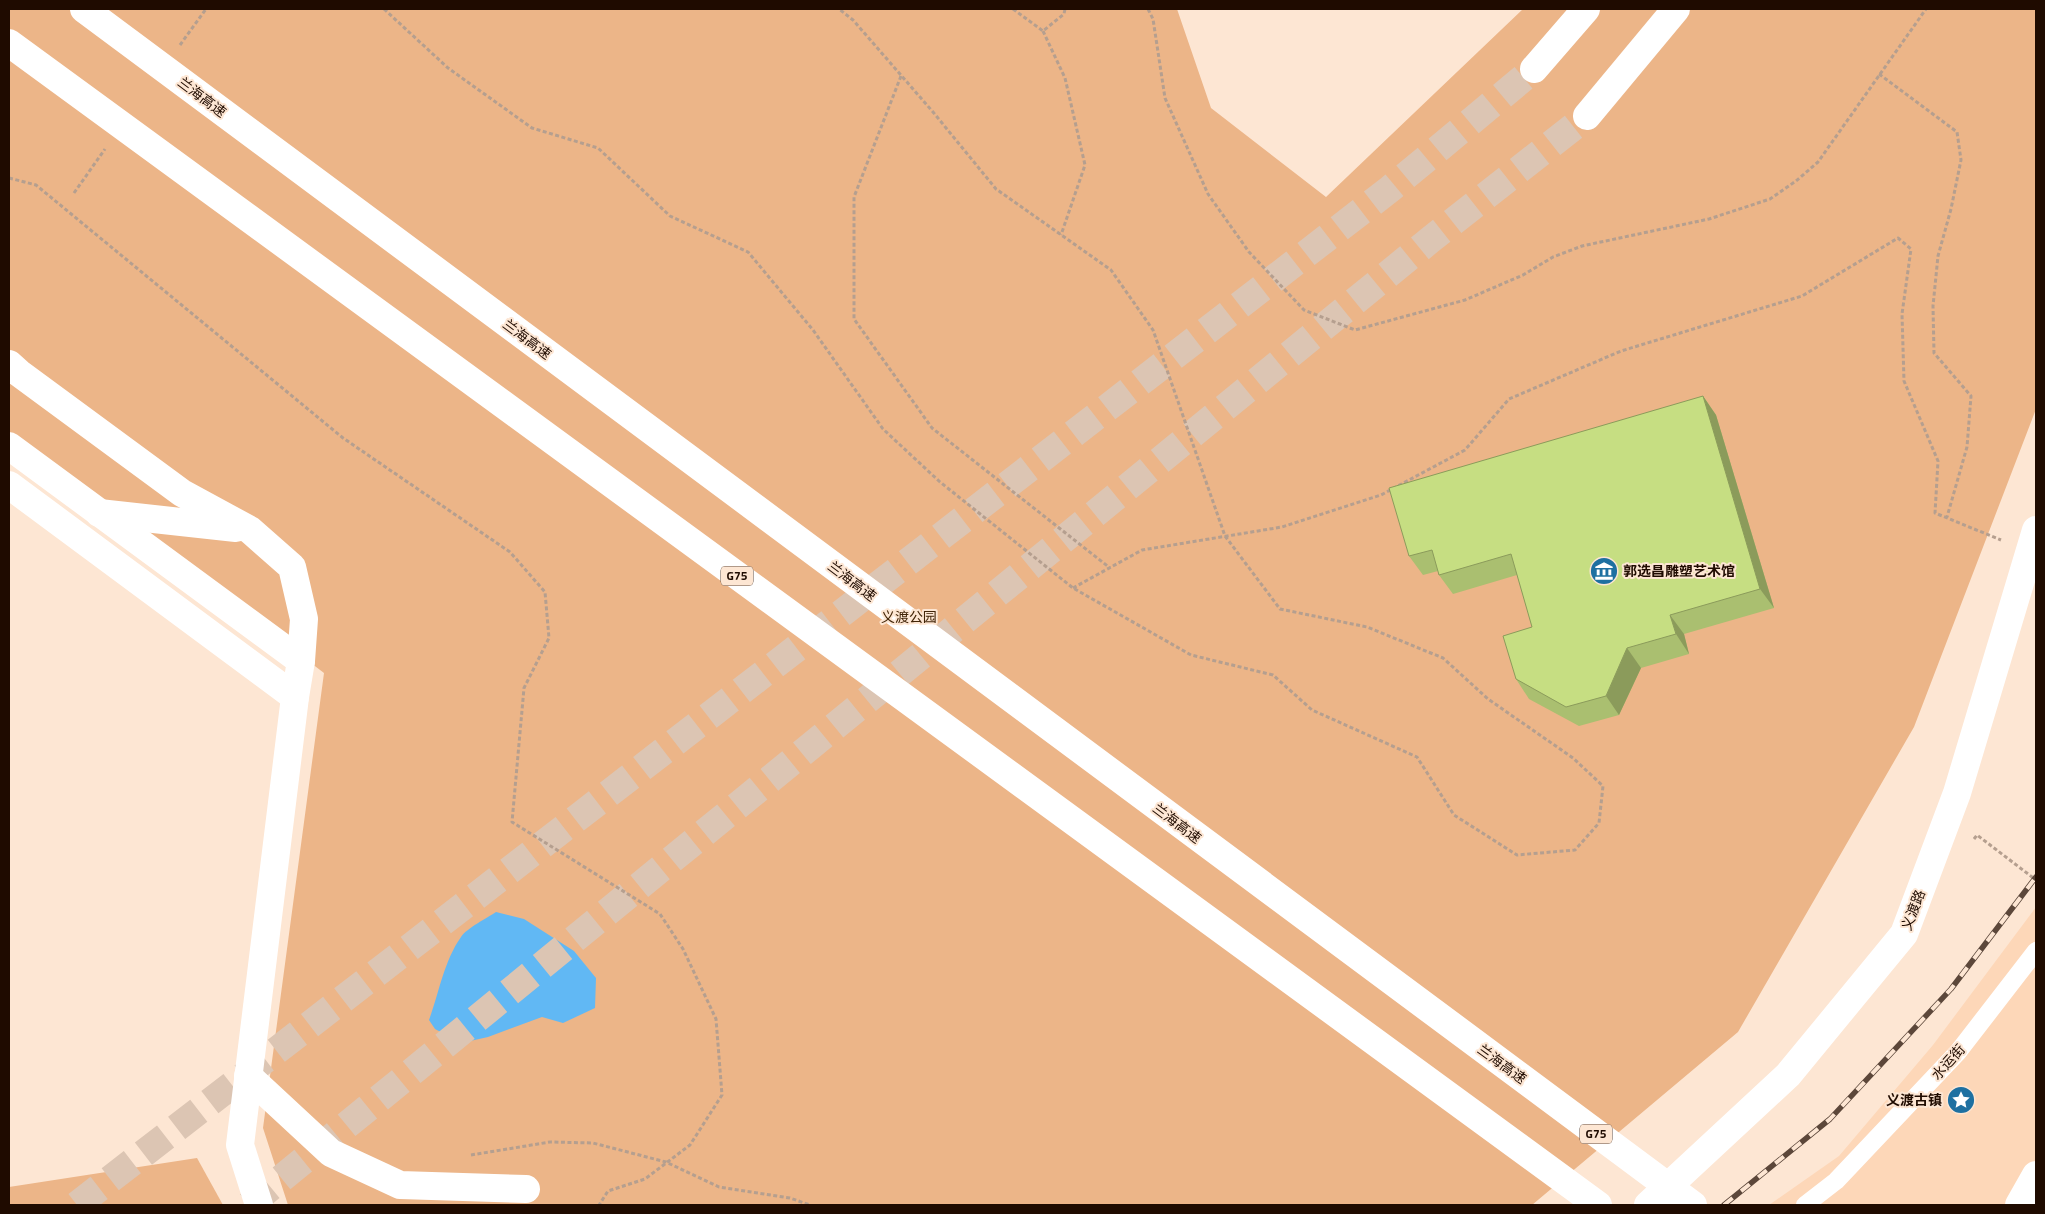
<svg xmlns="http://www.w3.org/2000/svg" width="2045" height="1214" viewBox="0 0 2045 1214" font-family="'Titillium Web','Noto Sans SC',sans-serif">
  <style>
    .built { fill: #fdd7b8 }
    .green { fill: #ecb588 }
    .water { fill: #61b8f4 }
    .lines { fill: none; stroke-linecap: round; stroke-linejoin: round }
    .primary-tunnel { stroke: #dcc5b3; stroke-width: 28; stroke-dasharray: 28 14; stroke-linecap: butt }
    .path { stroke: #b59f8f; stroke-width: 3; stroke-dasharray: 4 2.5; stroke-linecap: butt }
    .lane { stroke: #fff; stroke-width: 18 }
    .street { stroke: #fff; stroke-width: 28 }
    .secondary { stroke: #fff; stroke-width: 28 }
    .primary { stroke: #fff; stroke-width: 28 }
    .highway { stroke: #fff; stroke-width: 28 }
    .rail-casing { stroke: #5c473a; stroke-width: 5.5 }
    .rail { stroke: #fde6d3; stroke-width: 4; stroke-dasharray: 11; stroke-linecap: butt }
    .wall { fill: #aabf70 }
    .shaded-wall { fill: #8b9b5b }
    .building { fill: #c6de82; stroke: #8b9b5b }
    .labels { text-anchor: middle; stroke-width: 4; stroke-linejoin: round; paint-order: stroke }
    .shield { fill: #fde6d3; stroke: #624d3f; stroke-width: 1 }
    .shield-label { font-size: 12px; font-weight: bold; fill: #1f0b00 }
    .street-label { font-size: 14px; fill: #1f0b00; stroke: #fde6d3 }
    .poi-label { font-size: 14px; font-weight: bold; fill: #1f0b00; stroke: #fde6d3; text-anchor: start }
    .park-label { font-size: 14px; fill: #422508; stroke: #fde6d3 }
  </style>
  <rect width="100%" height="100%" fill="#fde6d3"/>
  <path class="built" d="M2036 907V1205H1769L1839 1156 1933 1045Z"/>
  <g class="green">
    <path d="M9 9H1177L1211 108 1326 197 1523 9H2036V409L1914 727 1738 1032 1532 1205H288L263 1128 324 673 9 432Z"/>
    <path d="M197 1158 223 1205H9V1187Z"/>
  </g>
  <path class="water" d="M496 912 524 919 574 951 596 978 595 1008 563 1023 542 1017 488 1037 461 1043 435 1029 429 1020C439 993 444 961 461 937 467 928 487 918 496 912Z"/>
  <g class="lines">
    <g class="primary-tunnel">
      <path d="M77 1205 1390 189 1534 69"/>
      <path d="M249 1205 1430 240 1587 116"/>
    </g>
    <g class="path">
      <path d="M384 9 448 68 532 128 598 148 670 216 748 252 813 330 883 429 940 482 1073 588 1191 655 1273 675 1312 710 1417 757 1454 815 1517 855 1575 850 1599 823 1603 786 1573 758 1488 699 1443 658 1367 627 1280 609 1225 536 1153 330 1111 270 996 189 933 112 853 20 839 9"/>
      <path d="M1013 9 1043 31 1064 14 1065 9"/>
      <path d="M1148 9 1153 19 1165 98 1208 194 1249 252 1304 310 1355 330 1465 300 1523 275 1553 257 1582 246 1709 219 1770 199 1796 181 1818 162 1926 9"/>
      <path d="M1043 31 1065 78 1085 165 1061 235"/>
      <path d="M180 45 206 9"/>
      <path d="M1879 74 1957 132 1961 160 1951 209 1938 256 1933 306 1934 353 1971 396 1967 447 1947 517"/>
      <path d="M901 76 854 197V319L932 428 1110 568"/>
      <path d="M9 178 36 185 343 438 510 552 545 592 549 638 524 688 512 822 660 914 683 949 716 1019 722 1095 690 1145 645 1179 608 1191 599 1205"/>
      <path d="M74 193 105 149"/>
      <path d="M1073 588 1142 550 1282 527 1381 495 1465 450 1509 399 1621 351 1802 296 1898 238 1911 249 1902 314 1904 381 1938 461 1935 513 2001 540"/>
      <path d="M1974 839 1977 835 2036 880"/>
      <path d="M471 1155 550 1142 593 1143 666 1162 719 1187 790 1198 810 1205"/>
    </g>
    <path class="lane" d="M1805 1205 1836 1181 1958 1052 2036 951"/>
    <g class="street">
      <path d="M9 364 19 373 182 493 250 530 292 567 304 619 301 661"/>
      <path d="M99 513 236 528"/>
      <path d="M248 1076 331 1153 400 1185 526 1189"/>
      <path d="M1648 1205 1788 1075 1904 934 1957 793 2036 530"/>
      <path d="M2019 1205 2036 1175"/>
    </g>
    <g class="secondary">
      <path d="M9 446 301 661 295 697 240 1145 259 1205"/>
      <path d="M9 485 295 697"/>
    </g>
    <g class="primary">
      <path d="M1534 69 1586 9"/>
      <path d="M1587 116 1676 9"/>
    </g>
    <g class="highway">
      <path d="M84 9 1693 1205"/>
      <path d="M9 43 1598 1205"/>
    </g>
    <defs>
      <path id="rail" d="M1724 1205 1830 1119 1951 989 2036 877"/>
    </defs>
    <use href="#rail" class="rail-casing"/>
    <use href="#rail" class="rail"/>
  </g>
  <path class="wall" d="M1703 396 1716 415 1774 608 1684 634 1689 654 1641 668 1619 715 1579 726 1529 699 1516 679 1532 627 1517 575 1453 594 1439 575 1438 571 1423 575 1409 556Z"/>
  <g class="shaded-wall">
    <path d="M1703 396 1716 415 1774 608 1760 589Z"/>
    <path d="M1670 615 1684 634 1689 654 1676 634Z"/>
    <path d="M1627 648 1641 668 1619 715 1606 696Z"/>
  </g>
  <path class="building" d="M1703 396 1760 589 1670 615 1676 634 1627 648 1606 696 1566 707 1516 679 1503 636 1532 627 1511 554 1439 575 1432 550 1409 556 1389 488Z"/>
  <defs>
    <symbol id="museum-disc" viewBox="-11 -11 22 22"><circle r="9.5" fill="#1e70a1" stroke="#fde6d3"/><path d="M0-6L6-3V-2H-6V-3ZM-5-1h2V3h-2ZM-1-1h2V3h-2ZM3-1h2V3H3ZM-6 4H6V6H-6Z" fill="#fff"/></symbol>
    <symbol id="sight-disc" viewBox="-11 -11 22 22"><circle r="9.5" fill="#1e70a1" stroke="#fde6d3"/><path d="M0-6L1.8-2.2L6-1.7L2.9 1.2L3.7 5.4L0 3.3L-3.7 5.4L-2.9 1.2L-6-1.7L-1.8-2.2Z" fill="#fff"/></symbol>
  </defs>
  <g fill-rule="evenodd">
    <use href="#museum-disc" x="1588" y="555" width="32" height="32"/>
    <use href="#sight-disc" x="1945" y="1084" width="32" height="32"/>
  </g>
  <g class="labels">
    <g class="shield">
      <rect x="721" y="566.5" width="32" height="19" rx="4"/>
      <rect x="1580" y="1124.5" width="32" height="19" rx="4"/>
    </g>
    <g class="shield-label">
      <text x="737" y="580">G75</text>
      <text x="1596" y="1138">G75</text>
    </g>
    <g class="street-label">
      <text transform="translate(202 97) rotate(37)" y="5">兰海高速</text>
      <text transform="translate(527 339) rotate(37)" y="5">兰海高速</text>
      <text transform="translate(852 581) rotate(37)" y="5">兰海高速</text>
      <text transform="translate(1177 823) rotate(37)" y="5">兰海高速</text>
      <text transform="translate(1913 910) rotate(-69)" y="5">义渡路</text>
      <text transform="translate(1948 1062) rotate(-48)" y="5">水运街</text>
      <text transform="translate(1502 1064) rotate(36)" y="5">兰海高速</text>
    </g>
    <g class="poi-label">
      <text x="1623" y="576">郭选昌雕塑艺术馆</text>
      <text x="1942" y="1105" text-anchor="end">义渡古镇</text>
    </g>
    <g class="park-label">
      <text x="909" y="622">义渡公园</text>
    </g>
  </g>
  <rect width="2045" height="1214" fill="none" stroke="#1f0b00" stroke-width="20"/>
</svg>
